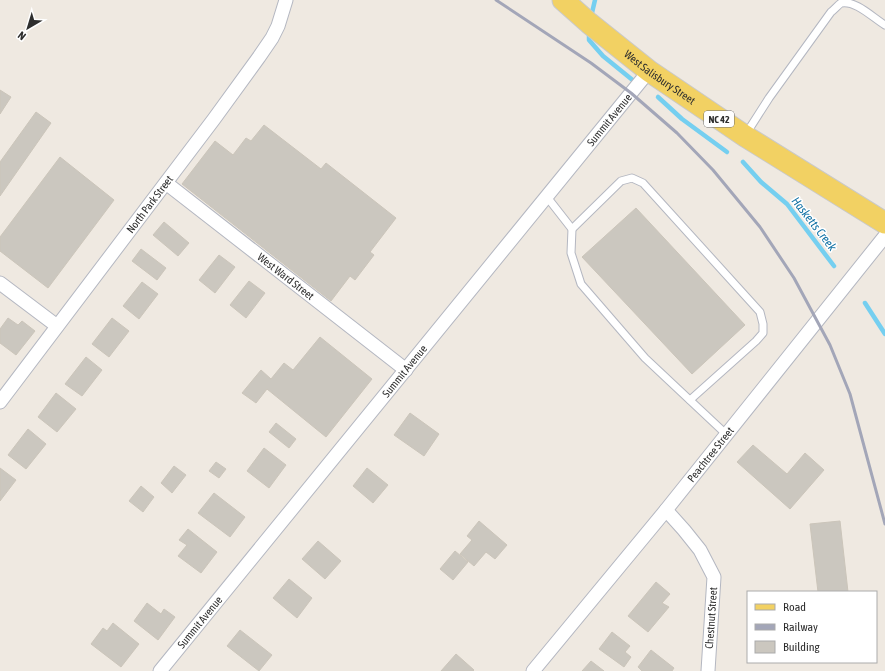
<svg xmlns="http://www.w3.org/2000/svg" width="885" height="671" viewBox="0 0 885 671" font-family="'Asap Condensed',sans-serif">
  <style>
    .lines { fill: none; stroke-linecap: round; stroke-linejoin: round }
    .stream { stroke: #75cff0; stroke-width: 4.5 }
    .building { fill: #cbc7bf; stroke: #cbc5ba }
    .lane-casing { stroke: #b4b7c1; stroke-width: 9 }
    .street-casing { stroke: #b4b7c1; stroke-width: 15 }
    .primary-casing { stroke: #c9c9c9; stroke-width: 23 }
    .lane { stroke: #fff; stroke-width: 7 }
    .street { stroke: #fff; stroke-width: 13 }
    .primary { stroke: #f2d163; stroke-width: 21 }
    .rail { stroke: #a3a6b8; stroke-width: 3 }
    .labels { text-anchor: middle; stroke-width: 3; stroke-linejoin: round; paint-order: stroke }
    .shield { fill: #fff; stroke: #6d6d6d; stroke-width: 1 }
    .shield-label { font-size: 10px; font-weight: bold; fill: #2e2e2e }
    .street-label { font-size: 11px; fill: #2e2e2e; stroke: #fff }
    .water-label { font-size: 12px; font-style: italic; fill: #0d6fa3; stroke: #fff }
  </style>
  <rect width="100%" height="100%" fill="#efe9e1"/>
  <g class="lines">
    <g class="stream">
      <path d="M591 17 595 0"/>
      <path d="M589 30V40L603 56 635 82"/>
      <path d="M658 97 682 119 727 152"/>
      <path d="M743 162 761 182 787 204 834 266"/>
      <path d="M865 303 885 334"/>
    </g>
  </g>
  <g class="building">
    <path d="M0 90 11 97 0 114Z"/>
    <path d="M36 112 51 123 0 196V162Z"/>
    <path d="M264 125 321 169 326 163 396 218 370 252 374 255 355 280 350 276 331 301 182 184 215 141 233 155 246 138 251 141Z"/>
    <path d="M60 157 114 200 48 288 0 251V237Z"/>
    <path d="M636 208 745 325 692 374 582 257Z"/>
    <path d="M164 222 189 243 178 256 153 235Z"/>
    <path d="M141 249 166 268 157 280 132 261Z"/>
    <path d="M219 255 235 267 215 293 199 280Z"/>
    <path d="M249 281 265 293 246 318 230 305Z"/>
    <path d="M142 282 158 294 139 319 123 306Z"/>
    <path d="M8 318 18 325 22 321 35 331 16 355 0 343V329Z"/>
    <path d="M112 318 129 331 109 357 92 344Z"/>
    <path d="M320 337 372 379 326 437 267 389 256 403 242 393 261 370 271 379 284 363 293 370Z"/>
    <path d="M86 357 102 370 82 396 65 384Z"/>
    <path d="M56 393 76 409 57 432 38 417Z"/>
    <path d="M410 413 439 434 424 456 394 435Z"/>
    <path d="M276 423 296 439 289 448 269 432Z"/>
    <path d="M28 429 46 444 26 469 8 455Z"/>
    <path d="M753 445 787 474 805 453 824 470 790 509 737 462Z"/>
    <path d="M264 448 286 465 269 488 247 471Z"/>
    <path d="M216 462 226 469 219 478 209 471Z"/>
    <path d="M174 466 186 475 172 493 161 483Z"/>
    <path d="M0 468 16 480 0 501Z"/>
    <path d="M367 468 388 485 373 503 353 486Z"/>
    <path d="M141 486 154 497 143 512 129 501Z"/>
    <path d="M214 493 245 517 230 537 198 513Z"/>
    <path d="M479 521 507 545 495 559 486 552 474 566 460 554 472 540 467 536Z"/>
    <path d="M840 521 848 592H818L810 524Z"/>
    <path d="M188 529 217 552 201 573 178 556 187 545 179 540Z"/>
    <path d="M318 541 341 561 325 579 302 559Z"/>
    <path d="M455 551 468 562 453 580 440 569Z"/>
    <path d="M289 579 312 598 297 618 273 598Z"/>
    <path d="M656 582 670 594 662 603 669 607 648 632 628 616Z"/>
    <path d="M147 603 161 614 164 609 175 617 158 640 134 621Z"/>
    <path d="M113 623 139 644 121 667 91 644 103 628 107 631Z"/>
    <path d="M240 630 272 655 259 671 227 646Z"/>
    <path d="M612 632 630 646 625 652 631 657 624 667 599 649Z"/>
    <path d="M651 650 674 668 672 671H642L638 667Z"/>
    <path d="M456 654 474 670 473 671H441Z"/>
    <path d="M591 661 604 671H582Z"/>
  </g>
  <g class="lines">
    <defs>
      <g id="lane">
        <path d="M746 134 769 98 831 12C834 10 838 5 841 3 856 0 873 18 885 25"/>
        <path d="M547 197 572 229 571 253 581 284 645 358 727 435"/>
        <path d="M572 229 621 181 632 178 643 183 760 312 763 324V333L756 341 690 400"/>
      </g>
      <g id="street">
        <path id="s1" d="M166 183 406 370"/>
        <path d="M0 283 57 326"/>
        <path id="s2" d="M0 402 214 119 259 57 272 38 278 26 286 0"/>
        <path d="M666 510 684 530 700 550 714 577 708 671"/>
        <path id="s3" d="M160 671 631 93 649 71"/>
        <path id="s4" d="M533 671 666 510 885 236"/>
      </g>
      <g id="primary">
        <path id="s5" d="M563 0 589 23 649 71 745 136 885 223"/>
      </g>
    </defs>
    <use href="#lane" class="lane-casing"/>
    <use href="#street" class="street-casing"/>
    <use href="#primary" class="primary-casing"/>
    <use href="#lane" class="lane"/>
    <use href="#street" class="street"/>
    <use href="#primary" class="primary"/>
    <path class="rail" d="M496 0 591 63 631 93 677 133 713 170 760 227 794 278 830 345 850 394 885 524"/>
  </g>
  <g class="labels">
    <rect class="shield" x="704" y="111" width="30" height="16" rx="3"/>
    <g class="shield-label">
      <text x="719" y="123">NC 42</text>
    </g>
    <g class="street-label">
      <text dy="4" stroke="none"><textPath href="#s5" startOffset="124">West Salisbury Street</textPath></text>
      <text dy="4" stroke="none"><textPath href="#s3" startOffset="711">Summit Avenue</textPath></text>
      <text dy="4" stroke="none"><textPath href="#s2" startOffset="248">North Park Street</textPath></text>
      <text dy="4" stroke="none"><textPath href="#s1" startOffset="152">West Ward Street</textPath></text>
      <text dy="4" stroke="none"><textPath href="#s3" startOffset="387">Summit Avenue</textPath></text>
      <text dy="4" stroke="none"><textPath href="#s4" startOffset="280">Peachtree Street</textPath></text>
      <text transform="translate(711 618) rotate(-86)" y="4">Chestnut Street</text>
      <text dy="4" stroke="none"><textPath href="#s3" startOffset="63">Summit Avenue</textPath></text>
    </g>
    <g class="water-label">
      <text transform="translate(814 224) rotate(52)" y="4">Hasketts Creek</text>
    </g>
  </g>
  <rect x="747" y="591" width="130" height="72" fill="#ffffff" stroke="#ababab"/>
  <rect x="755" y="604" width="20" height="6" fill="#f2d163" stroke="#ababab"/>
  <text x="783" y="611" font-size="12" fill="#2e2e2e">Road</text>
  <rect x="755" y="624" width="20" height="6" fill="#a3a6b8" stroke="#ababab"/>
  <text x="783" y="631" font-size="12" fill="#2e2e2e">Railway</text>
  <rect x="755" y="641" width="20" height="12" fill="#cbc7bf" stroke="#ababab"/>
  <text x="783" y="651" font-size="12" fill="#2e2e2e">Building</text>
  <g transform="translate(28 28) rotate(218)" stroke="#ffffff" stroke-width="3" paint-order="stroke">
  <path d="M0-3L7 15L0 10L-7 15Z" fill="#2e2e2e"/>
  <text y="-6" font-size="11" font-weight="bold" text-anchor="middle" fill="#2e2e2e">N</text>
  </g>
</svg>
